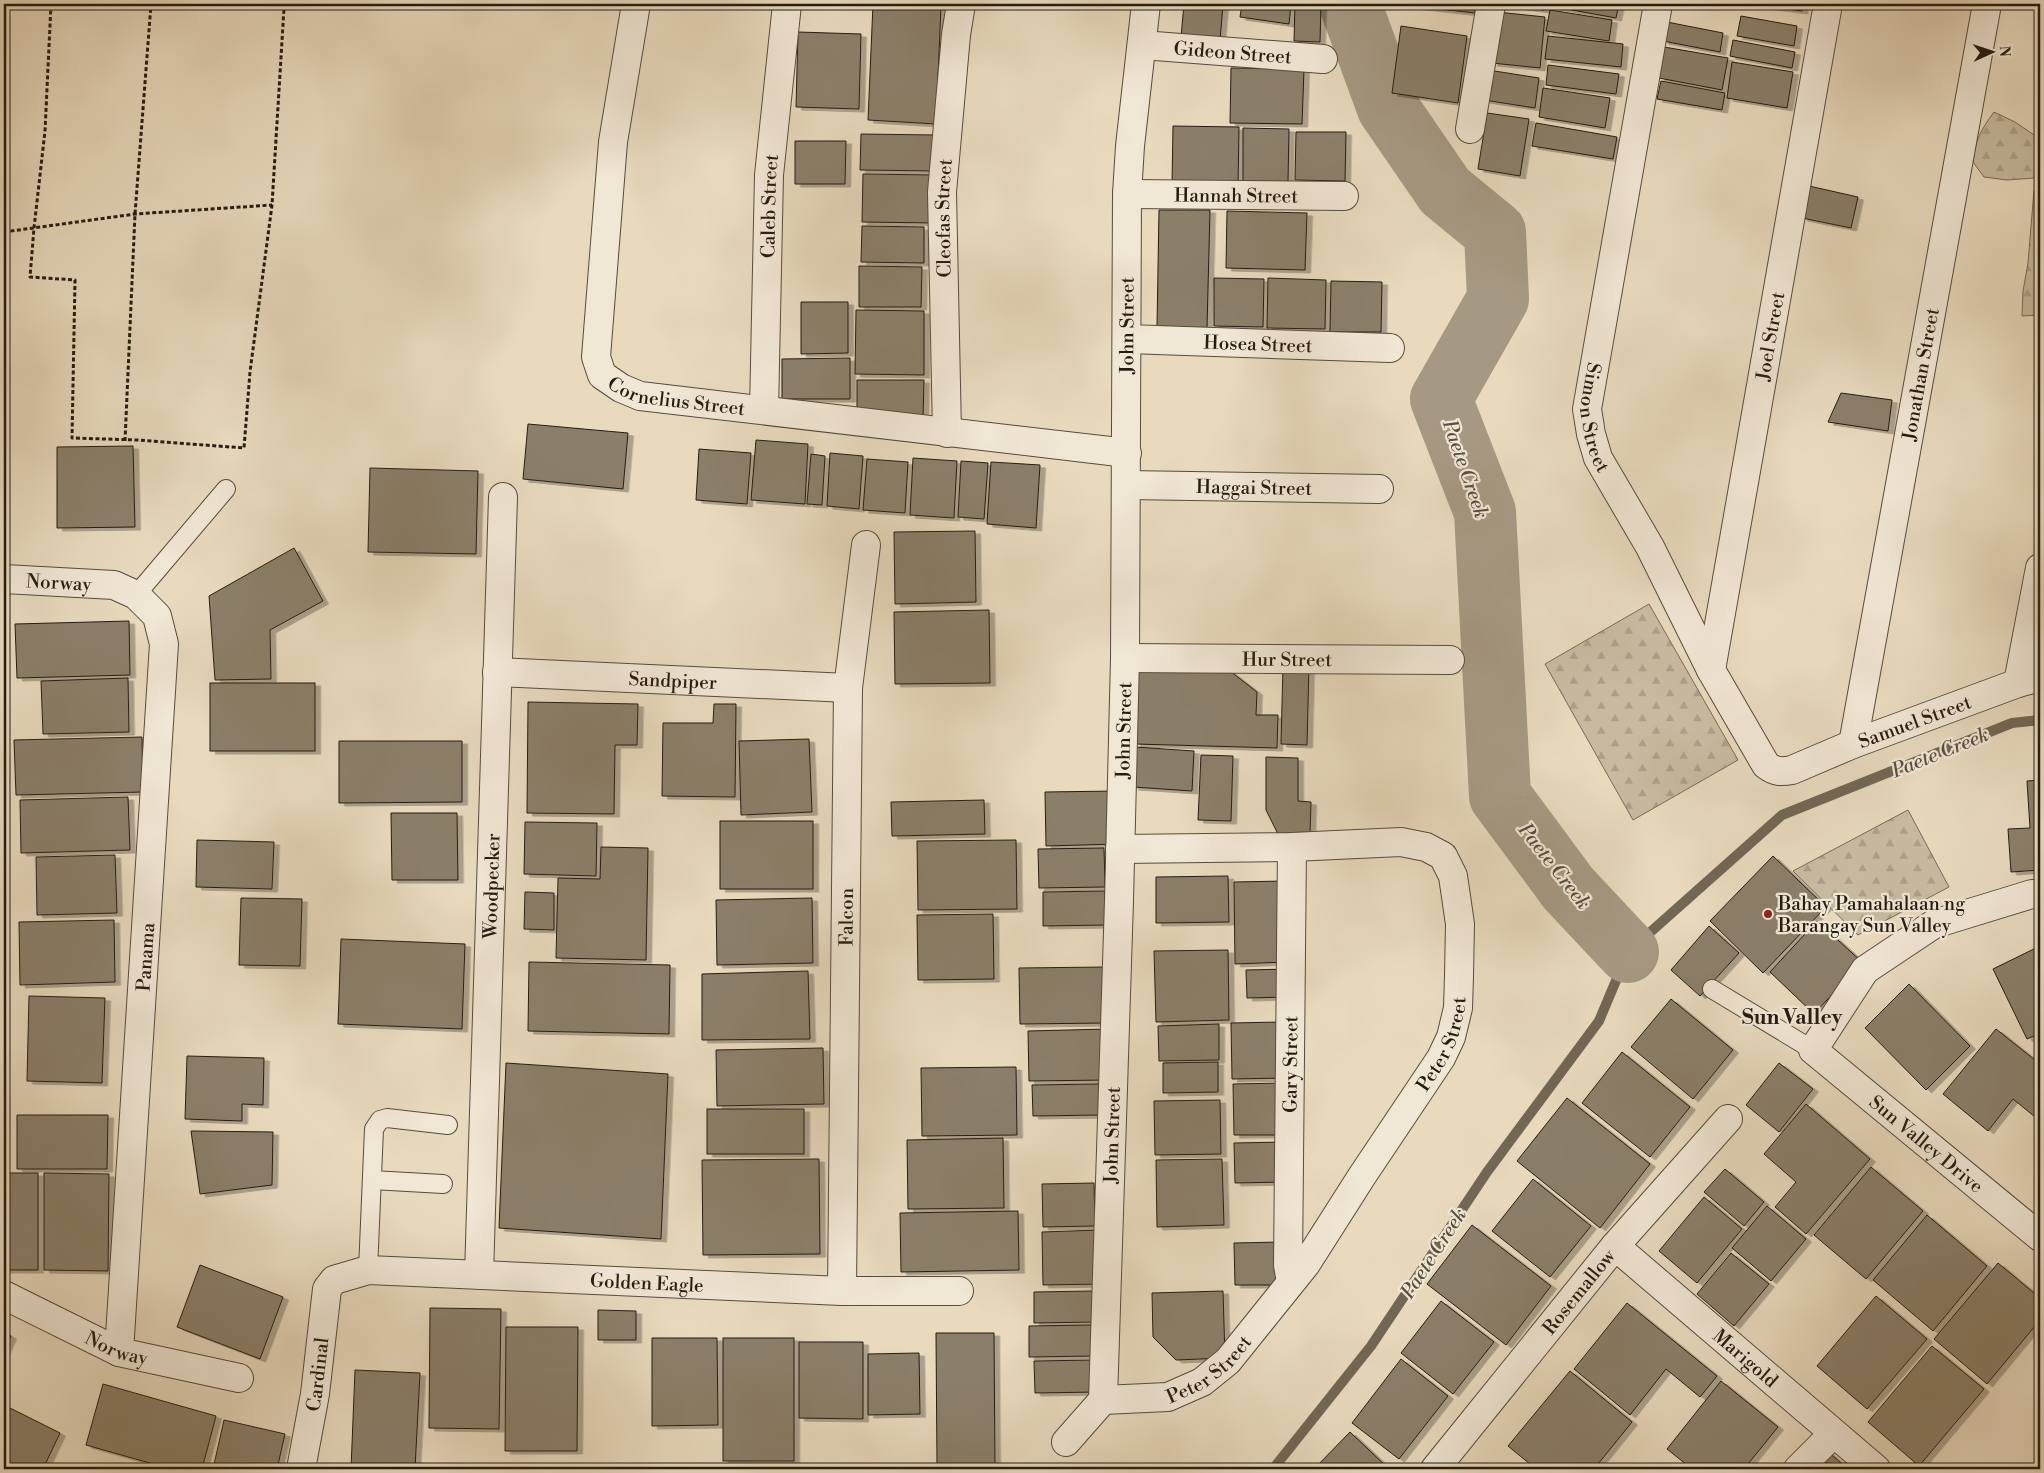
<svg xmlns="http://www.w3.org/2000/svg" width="2044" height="1473" viewBox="0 0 2044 1473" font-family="'Libre Bodoni',serif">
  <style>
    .forest { fill: url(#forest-firs); stroke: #766b59 }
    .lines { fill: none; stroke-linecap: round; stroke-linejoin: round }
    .stream { stroke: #726755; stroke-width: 10 }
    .river { stroke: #a69983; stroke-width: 62 }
    .building { fill: #8b7f6b; stroke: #251c11; filter: url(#shadow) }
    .service-casing { stroke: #564c3c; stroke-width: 20 }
    .minor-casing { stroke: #564c3c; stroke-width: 30 }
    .path { stroke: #251c11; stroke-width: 3; stroke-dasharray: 4 2.5; stroke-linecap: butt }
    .service { stroke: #f1e7d5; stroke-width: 18 }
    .minor { stroke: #f1e7d5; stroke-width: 28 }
    .poi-dot { fill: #8f2418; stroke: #f1e7d5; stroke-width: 2 }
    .labels { text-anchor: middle; stroke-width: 4.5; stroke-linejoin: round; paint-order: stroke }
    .street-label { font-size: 19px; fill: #251c11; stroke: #f1e7d5 }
    .poi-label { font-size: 19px; fill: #251c11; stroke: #f1e7d5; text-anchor: start }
    .water-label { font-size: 20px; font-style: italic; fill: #594e3f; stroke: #f1e7d5 }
    .quarter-label { font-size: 21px; font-weight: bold; fill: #251c11; stroke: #f1e7d5 }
  </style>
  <defs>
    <pattern id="forest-firs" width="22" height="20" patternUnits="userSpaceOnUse" patternTransform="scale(1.25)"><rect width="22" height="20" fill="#c8baa1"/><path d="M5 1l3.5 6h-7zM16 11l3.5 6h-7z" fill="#ac9f8a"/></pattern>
    <filter id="shadow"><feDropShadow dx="5.5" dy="3" stdDeviation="0" flood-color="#0004"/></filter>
  </defs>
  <rect width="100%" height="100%" fill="#e9dabe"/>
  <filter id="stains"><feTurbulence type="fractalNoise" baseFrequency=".004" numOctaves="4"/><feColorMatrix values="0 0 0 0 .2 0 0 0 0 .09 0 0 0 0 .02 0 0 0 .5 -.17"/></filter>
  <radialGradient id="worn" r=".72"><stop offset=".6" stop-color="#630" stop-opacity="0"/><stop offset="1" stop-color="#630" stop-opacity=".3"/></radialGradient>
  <g class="forest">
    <path d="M1994 112 2015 122 2040 139 2034 178 2007 180 1984 177 1973 162C1975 140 1981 130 1994 112Z"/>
    <path d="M2034 190 2040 191V315L2022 316 2023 291 2028 263Z"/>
    <path d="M1649 604 1738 760 1633 820 1545 664Z"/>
    <path d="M1908 810 1949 887 1858 935 1793 871Z"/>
  </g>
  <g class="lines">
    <path class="stream" d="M1273 1469 1371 1346 1487 1172 1599 1021 1628 952 1782 815 2012 723 2040 720"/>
    <path class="river" d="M1350 4 1388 108 1445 191 1495 232 1498 299 1441 399 1485 512 1500 796 1568 888 1628 952"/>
  </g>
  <g class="building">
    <path d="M873 4 941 6 936 124 868 120Z"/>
    <path d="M1184 4H1223L1220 41 1181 37Z"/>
    <path d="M1242 4H1291L1289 24 1240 17Z"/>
    <path d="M1295 4H1321L1320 42 1294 41Z"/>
    <path d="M1393 4H1476L1475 13Z"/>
    <path d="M1501 4H1545L1544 10Z"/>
    <path d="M1550 4H1619L1616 18 1550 6Z"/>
    <path d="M1748 4H1803L1802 11Z"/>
    <path d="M1550 10 1612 20 1609 41 1546 31Z"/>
    <path d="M1497 12 1545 17 1540 68 1492 63Z"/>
    <path d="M1741 16 1797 26 1794 46 1737 36Z"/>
    <path d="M1667 22 1723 33 1720 52 1663 41Z"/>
    <path d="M1401 26 1467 36 1458 103 1392 93Z"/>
    <path d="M798 32 861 34 859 109 796 107Z"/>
    <path d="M1548 36 1623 44 1621 67 1545 59Z"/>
    <path d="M1733 40 1795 52 1792 68 1730 56Z"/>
    <path d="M1664 47 1728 58 1722 90 1659 78Z"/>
    <path d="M1732 62 1793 72 1787 108 1727 98Z"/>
    <path d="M1548 65 1619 74 1616 94 1546 85Z"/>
    <path d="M1231 68 1304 69 1302 124 1230 123Z"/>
    <path d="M1488 70 1539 78 1535 108 1484 100Z"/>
    <path d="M1661 81 1725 93 1722 110 1657 99Z"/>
    <path d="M1543 88 1610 98 1605 128 1539 117Z"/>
    <path d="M1487 113 1529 119 1520 176 1478 169Z"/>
    <path d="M1536 123 1617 137 1613 159 1532 146Z"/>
    <path d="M1173 126 1239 127 1238 186 1172 185Z"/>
    <path d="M1243 128 1289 129 1288 182 1243 181Z"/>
    <path d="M1296 132H1346L1345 181 1295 180Z"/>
    <path d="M861 134 936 135V171L860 170Z"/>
    <path d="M795 141H846L845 184H795Z"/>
    <path d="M863 174 935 175V223L862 222Z"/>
    <path d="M1809 186 1858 197 1851 228 1802 218Z"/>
    <path d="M1159 210H1210L1207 328 1157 327Z"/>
    <path d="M1227 211 1307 213 1305 270 1226 268Z"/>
    <path d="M862 226 924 227V263L861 262Z"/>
    <path d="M859 266 922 267 921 307H859Z"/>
    <path d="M1214 278 1264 279 1263 327 1214 326Z"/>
    <path d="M1268 278 1326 280 1325 329 1267 328Z"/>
    <path d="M1331 281 1382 282 1381 332H1330Z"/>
    <path d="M801 302H848V353L801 354Z"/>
    <path d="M856 310 924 311V375L855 374Z"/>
    <path d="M850 358V399H782V359Z"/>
    <path d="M857 380H924L923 418 857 417Z"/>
    <path d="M1841 393 1892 400 1888 431 1828 422Z"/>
    <path d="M528 424 628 433 623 489 523 479Z"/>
    <path d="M756 440 808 444 805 504 751 500Z"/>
    <path d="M133 446 135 527 57 528V447Z"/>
    <path d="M699 449 751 453 747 504 696 500Z"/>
    <path d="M830 453 863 456 859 509 827 506Z"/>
    <path d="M811 454 825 456 822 505 807 504Z"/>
    <path d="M913 458 957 461 954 518 910 515Z"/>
    <path d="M867 459 908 462 905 513 863 510Z"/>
    <path d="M961 461 988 463 984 519 958 517Z"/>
    <path d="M991 462 1040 465 1036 528 987 524Z"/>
    <path d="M370 468 478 471 476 554 368 552Z"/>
    <path d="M975 531 976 602 895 604 894 532Z"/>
    <path d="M294 548 323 601 270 630 271 679 215 680 209 596Z"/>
    <path d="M989 610 990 683 895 684 894 612Z"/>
    <path d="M129 621 130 675 17 678 15 624Z"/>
    <path d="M1283 664 1309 665 1307 745 1281 744Z"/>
    <path d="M1137 668 1230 671 1257 692 1256 715H1278L1277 748 1135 744Z"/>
    <path d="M128 678 129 732 43 734 41 681Z"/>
    <rect x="210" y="683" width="105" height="68"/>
    <path d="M528 702 638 704 637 745H615L614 814 527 813Z"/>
    <path d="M714 704H736L735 797 662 796 663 723H713Z"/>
    <path d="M142 737 143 792 16 795 14 740Z"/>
    <path d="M809 739 812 812 741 815 739 741Z"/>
    <path d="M339 741H462V802L339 803Z"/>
    <path d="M1135 747 1194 751 1192 791 1133 787Z"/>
    <path d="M1201 755 1233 756 1231 821 1198 820Z"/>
    <path d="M1266 757 1298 758V801L1311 802 1310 834H1278L1266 810Z"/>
    <path d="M2040 780V870L2011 872 2008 829 2030 828 2027 781Z"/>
    <path d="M1117 791 1118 844 1046 846 1045 792Z"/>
    <path d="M128 797 130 850 21 853 20 800Z"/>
    <path d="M984 800 985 834 892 836 891 802Z"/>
    <path d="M391 813H457L458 880H392Z"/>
    <rect x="720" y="821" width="93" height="68"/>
    <path d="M525 822 597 823 596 876 524 874Z"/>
    <path d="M197 840 274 842 272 889 196 887Z"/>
    <path d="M1016 840 1017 909 918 910 917 841Z"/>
    <path d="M601 847 648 848 646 960 556 958 558 878 600 879Z"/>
    <path d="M1104 848 1105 887 1039 888 1038 849Z"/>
    <path d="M115 855 117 913 37 915 36 857Z"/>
    <path d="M1773 856 1826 907 1763 973 1710 921Z"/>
    <path d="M1228 876 1229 922 1156 923V877Z"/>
    <path d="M1285 881 1287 962 1235 964 1234 882Z"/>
    <path d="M1105 891 1106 925 1043 926V892Z"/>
    <path d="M525 892 554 893V930L524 929Z"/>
    <path d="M241 898 302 899 300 966 239 965Z"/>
    <path d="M812 898 813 963 717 965 716 900Z"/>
    <path d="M993 914 994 979 918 980 917 915Z"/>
    <path d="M114 920 115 982 20 985 19 922Z"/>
    <path d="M1817 921 1862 962 1814 1014 1770 972Z"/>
    <path d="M1709 926 1739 953 1700 996 1671 970Z"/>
    <path d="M341 939 465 944 462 1029 338 1024Z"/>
    <path d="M2040 946V1033L2027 1039 1993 969Z"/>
    <path d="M1228 950 1229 1020 1156 1022 1154 951Z"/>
    <path d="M529 962 670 965 669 1034 528 1031Z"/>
    <path d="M1105 967 1106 1023 1020 1024 1019 968Z"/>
    <path d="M1290 969V997L1247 998 1246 970Z"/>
    <path d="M808 971 810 1039 702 1040V974Z"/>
    <path d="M1909 984 1970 1046 1926 1090 1865 1028Z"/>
    <path d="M29 996 105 998 102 1083 27 1081Z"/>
    <path d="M1671 999 1733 1050 1693 1099 1631 1047Z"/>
    <path d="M1282 1022 1283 1078 1232 1079 1231 1023Z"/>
    <path d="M1219 1024V1060L1159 1061 1158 1026Z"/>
    <path d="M1108 1029 1109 1080 1029 1081 1028 1031Z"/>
    <path d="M1996 1029 2040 1064V1121L2013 1099 1988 1131 1943 1094Z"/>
    <path d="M823 1048 824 1104 717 1106 716 1050Z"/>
    <path d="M1622 1052 1690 1107 1650 1157 1582 1103Z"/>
    <path d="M187 1056 264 1058 263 1105 242 1104V1121L185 1119Z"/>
    <path d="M1218 1062V1092L1163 1093V1063Z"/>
    <path d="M506 1063 668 1074 661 1239 499 1228Z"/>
    <path d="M1779 1063 1813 1089 1779 1132 1746 1105Z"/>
    <path d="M1016 1067 1017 1135 922 1136 921 1068Z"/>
    <path d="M1284 1083 1285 1135H1234L1233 1084Z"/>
    <path d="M1100 1084 1101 1115 1033 1116 1032 1085Z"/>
    <path d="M1567 1098 1650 1164 1600 1228 1517 1161Z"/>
    <path d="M1220 1100 1221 1154 1155 1155 1154 1101Z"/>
    <path d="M1806 1104 1870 1159 1806 1234 1775 1207 1796 1182 1764 1154Z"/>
    <rect x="707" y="1109" width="97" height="45"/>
    <path d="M17 1115H108L107 1169H17Z"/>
    <path d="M191 1131 273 1132 272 1185 200 1194Z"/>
    <path d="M1003 1138 1004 1208 908 1209 907 1140Z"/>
    <path d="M1285 1142V1182L1235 1183 1234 1143Z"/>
    <path d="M819 1159 820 1254 703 1255 702 1160Z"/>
    <path d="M1222 1159 1224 1225 1157 1227 1156 1160Z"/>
    <path d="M1871 1167 1923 1211 1866 1279 1814 1235Z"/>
    <path d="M1725 1169 1764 1202 1744 1226 1704 1192Z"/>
    <rect x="4" y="1173" width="34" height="97"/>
    <path d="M44 1173 109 1174 108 1271 44 1270Z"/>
    <path d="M1533 1179 1591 1226 1550 1277 1492 1231Z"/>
    <path d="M1094 1183 1095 1226 1043 1227 1042 1184Z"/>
    <path d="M1704 1197 1742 1229 1697 1283 1659 1251Z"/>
    <path d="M1767 1206 1806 1239 1771 1281 1732 1248Z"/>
    <path d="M1018 1211 1019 1270 901 1272 900 1213Z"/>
    <path d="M1927 1215 1987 1266 1933 1331 1873 1280Z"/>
    <path d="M1472 1225 1551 1286 1506 1345 1427 1284Z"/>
    <path d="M1099 1230 1100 1284 1043 1285 1042 1232Z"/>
    <path d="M1282 1242 1283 1285H1235L1234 1243Z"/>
    <path d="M1731 1253 1769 1284 1734 1326 1697 1294Z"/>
    <path d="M1998 1263 2040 1298V1320L1987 1384 1934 1339Z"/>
    <path d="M200 1265 283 1297 260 1359 177 1327Z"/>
    <path d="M1094 1291V1322L1034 1323V1292Z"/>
    <path d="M1223 1291 1225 1358 1176 1360 1153 1337 1152 1293Z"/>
    <path d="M1876 1296 1927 1339 1867 1409 1817 1366Z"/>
    <path d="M1441 1301 1494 1342 1453 1394 1401 1353Z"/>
    <path d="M1627 1303 1717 1376 1700 1397 1666 1369 1630 1415 1574 1369Z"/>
    <path d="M430 1308 501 1309 499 1429 429 1428Z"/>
    <path d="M598 1310 636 1311V1340H598Z"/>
    <path d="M1092 1325 1093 1356 1029 1357V1326Z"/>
    <path d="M506 1327H578L577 1451H505Z"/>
    <path d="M4 1332 11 1336 4 1352Z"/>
    <path d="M936 1333H994L995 1467H937Z"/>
    <path d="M652 1338H717L718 1425 652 1426Z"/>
    <rect x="723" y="1338" width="71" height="123"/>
    <path d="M799 1342H863V1419L799 1418Z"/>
    <path d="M1932 1346 1984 1389 1919 1466 1868 1422Z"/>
    <path d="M919 1353 920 1414 868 1415V1354Z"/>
    <path d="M1401 1359 1448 1396 1399 1459 1352 1423Z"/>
    <path d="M1096 1360V1392L1035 1393 1034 1361Z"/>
    <path d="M355 1370 420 1373 415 1469H351Z"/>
    <path d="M1570 1371 1632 1422 1594 1469H1536L1508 1446Z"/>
    <path d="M1721 1381 1778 1427 1744 1469H1692L1667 1449Z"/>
    <path d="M103 1384 216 1416 202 1469H171L86 1445Z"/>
    <path d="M4 1405 60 1433 43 1469H4Z"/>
    <path d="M224 1420 285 1434 277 1469H213Z"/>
    <path d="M1350 1432 1389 1469H1314Z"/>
    <path d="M1826 1450 1848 1469H1809Z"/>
  </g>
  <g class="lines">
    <defs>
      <g id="service">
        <path d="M136 595 226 489"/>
        <path d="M1712 989 1813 1050"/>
        <path d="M372 1180 443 1184"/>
        <path d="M368 1270 374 1129 380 1120 387 1118 448 1125"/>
      </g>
      <g id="minor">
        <path id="s1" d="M636 4 613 142 596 357 602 375 621 388 640 396 1127 453"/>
        <path id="s2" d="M1658 4 1587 409 1591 434 1598 458 1650 547 1711 670 1766 765C1775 772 1781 772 1792 770L1853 744 2018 683 2040 677"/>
        <path id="s3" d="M1142 45 1323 59"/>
        <path d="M1470 129 1491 4"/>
        <path id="s4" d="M1127 194 1344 196"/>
        <path id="s5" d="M1127 339 1390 348"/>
        <path id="s6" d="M764 410 769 175 787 4"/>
        <path id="s7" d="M947 433 942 192 956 35 961 4"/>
        <path id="s8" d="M1126 485 1379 489"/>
        <path id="s9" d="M4 579 114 585 136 595 157 616 164 644 119 1352"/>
        <path id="s10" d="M1125 658 1450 660"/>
        <path id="s11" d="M1711 670 1828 4"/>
        <path id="s12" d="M497 672 848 688"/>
        <path d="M2018 683 2040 568"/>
        <path id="s13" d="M1853 744 1987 4"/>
        <path id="s14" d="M2040 894H2032L1934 924 1865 970 1813 1050 2040 1237"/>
        <path id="s15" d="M1615 1246 1876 1469"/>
        <path id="s16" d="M479 1275 503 497"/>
        <path id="s17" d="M1291 1282 1288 1265 1292 847"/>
        <path id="s18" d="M842 1291 848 688 866 545"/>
        <path id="s19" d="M4 1295 119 1352 239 1378"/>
        <path id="s20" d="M1103 1400 1168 1397 1202 1382 1228 1361 1306 1264 1362 1176 1441 1058 1451 1037 1458 1008 1459 976 1460 924 1453 876 1443 856 1426 847 1401 842 1292 847 1120 849"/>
        <path id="s21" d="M1066 1442 1103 1400 1119 901 1125 658 1127 194 1130 146 1146 4"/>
        <path id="s22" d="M301 1469 315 1394 327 1289 334 1280 368 1270 842 1291H959"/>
        <path id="s23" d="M1435 1469 1615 1246 1728 1119"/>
        <path d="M1798 1469 1833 1434"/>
      </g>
    </defs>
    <use href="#service" class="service-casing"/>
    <use href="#minor" class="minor-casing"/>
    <g class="path">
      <path d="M51 4 45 131 34 228 30 277 75 280 72 438 138 440 244 448 250 372 272 205 284 8"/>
      <path d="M4 232 135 214 272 205"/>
      <path d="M125 441 135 214 151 4"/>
    </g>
    <use href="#service" class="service"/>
    <use href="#minor" class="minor"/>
  </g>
  <circle class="poi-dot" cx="1768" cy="914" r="5"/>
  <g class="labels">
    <g class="street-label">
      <text dy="7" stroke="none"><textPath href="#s3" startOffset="91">Gideon Street</textPath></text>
      <text dy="7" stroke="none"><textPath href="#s4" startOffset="109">Hannah Street</textPath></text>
      <text dy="7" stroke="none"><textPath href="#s6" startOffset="204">Caleb Street</textPath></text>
      <text dy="7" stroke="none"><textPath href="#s7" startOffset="215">Cleofas Street</textPath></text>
      <text dy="7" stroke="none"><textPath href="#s21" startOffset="1131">John Street</textPath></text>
      <text dy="7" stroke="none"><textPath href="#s11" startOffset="339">Joel Street</textPath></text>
      <text dy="7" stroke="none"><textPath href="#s5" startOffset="131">Hosea Street</textPath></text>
      <text dy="7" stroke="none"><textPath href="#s13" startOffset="376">Jonathan Street</textPath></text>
      <text dy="7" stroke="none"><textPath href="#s1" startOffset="454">Cornelius Street</textPath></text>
      <text dy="7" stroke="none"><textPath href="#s2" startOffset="420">Simon Street</textPath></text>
      <text dy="7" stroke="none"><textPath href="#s8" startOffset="128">Haggai Street</textPath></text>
      <text dy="7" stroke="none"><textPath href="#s9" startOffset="55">Norway</textPath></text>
      <text dy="7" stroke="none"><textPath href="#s10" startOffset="162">Hur Street</textPath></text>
      <text dy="7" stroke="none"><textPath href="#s12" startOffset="176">Sandpiper</textPath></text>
      <text dy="7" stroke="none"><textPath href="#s2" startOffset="971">Samuel Street</textPath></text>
      <text dy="7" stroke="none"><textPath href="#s21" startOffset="726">John Street</textPath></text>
      <text dy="7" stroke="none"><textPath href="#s16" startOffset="389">Woodpecker</textPath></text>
      <text dy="7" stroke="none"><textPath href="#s18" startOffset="374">Falcon</textPath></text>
      <text transform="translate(145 957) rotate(-86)" y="7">Panama</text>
      <text dy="7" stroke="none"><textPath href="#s20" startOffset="520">Peter Street</textPath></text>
      <text dy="7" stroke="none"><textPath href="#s17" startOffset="218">Gary Street</textPath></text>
      <text dy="7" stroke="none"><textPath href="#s21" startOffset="321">John Street</textPath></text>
      <text dy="7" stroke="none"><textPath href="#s14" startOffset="436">Sun Valley Drive</textPath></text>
      <text dy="7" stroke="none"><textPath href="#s22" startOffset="508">Golden Eagle</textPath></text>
      <text dy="7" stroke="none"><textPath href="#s23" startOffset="228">Rosemallow</textPath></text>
      <text dy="7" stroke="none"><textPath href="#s19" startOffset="125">Norway</textPath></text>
      <text dy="7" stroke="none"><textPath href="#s15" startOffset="172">Marigold</textPath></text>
      <text dy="7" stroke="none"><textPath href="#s20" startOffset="115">Peter Street</textPath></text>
      <text dy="7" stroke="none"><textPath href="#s22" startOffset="96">Cardinal</textPath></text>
    </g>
    <g class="poi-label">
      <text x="1778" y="910">Bahay Pamahalaan ng<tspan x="1778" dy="22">Barangay Sun Valley</tspan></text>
    </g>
    <g class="water-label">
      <text transform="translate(1466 469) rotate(71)" y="7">Paete Creek</text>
      <text transform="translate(1940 752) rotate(-22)" y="7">Paete Creek</text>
      <text transform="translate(1555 866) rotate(52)" y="7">Paete Creek</text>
      <text transform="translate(1433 1253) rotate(-57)" y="7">Paete Creek</text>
    </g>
    <g class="quarter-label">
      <text x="1792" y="1024">Sun Valley</text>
    </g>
  </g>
  <rect width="2044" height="1473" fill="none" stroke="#e9dabe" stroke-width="20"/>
  <rect x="5" y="5" width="2034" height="1463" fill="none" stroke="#251c11" stroke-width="2.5"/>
  <rect x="10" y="10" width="2024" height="1453" fill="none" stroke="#251c11"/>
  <g transform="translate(1992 52) rotate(87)" stroke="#f1e7d5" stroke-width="4" paint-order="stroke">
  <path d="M0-4L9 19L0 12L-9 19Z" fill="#251c11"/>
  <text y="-8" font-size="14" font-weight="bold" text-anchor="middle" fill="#251c11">N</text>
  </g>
  <rect width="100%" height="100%" filter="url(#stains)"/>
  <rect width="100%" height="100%" fill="url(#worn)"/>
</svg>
